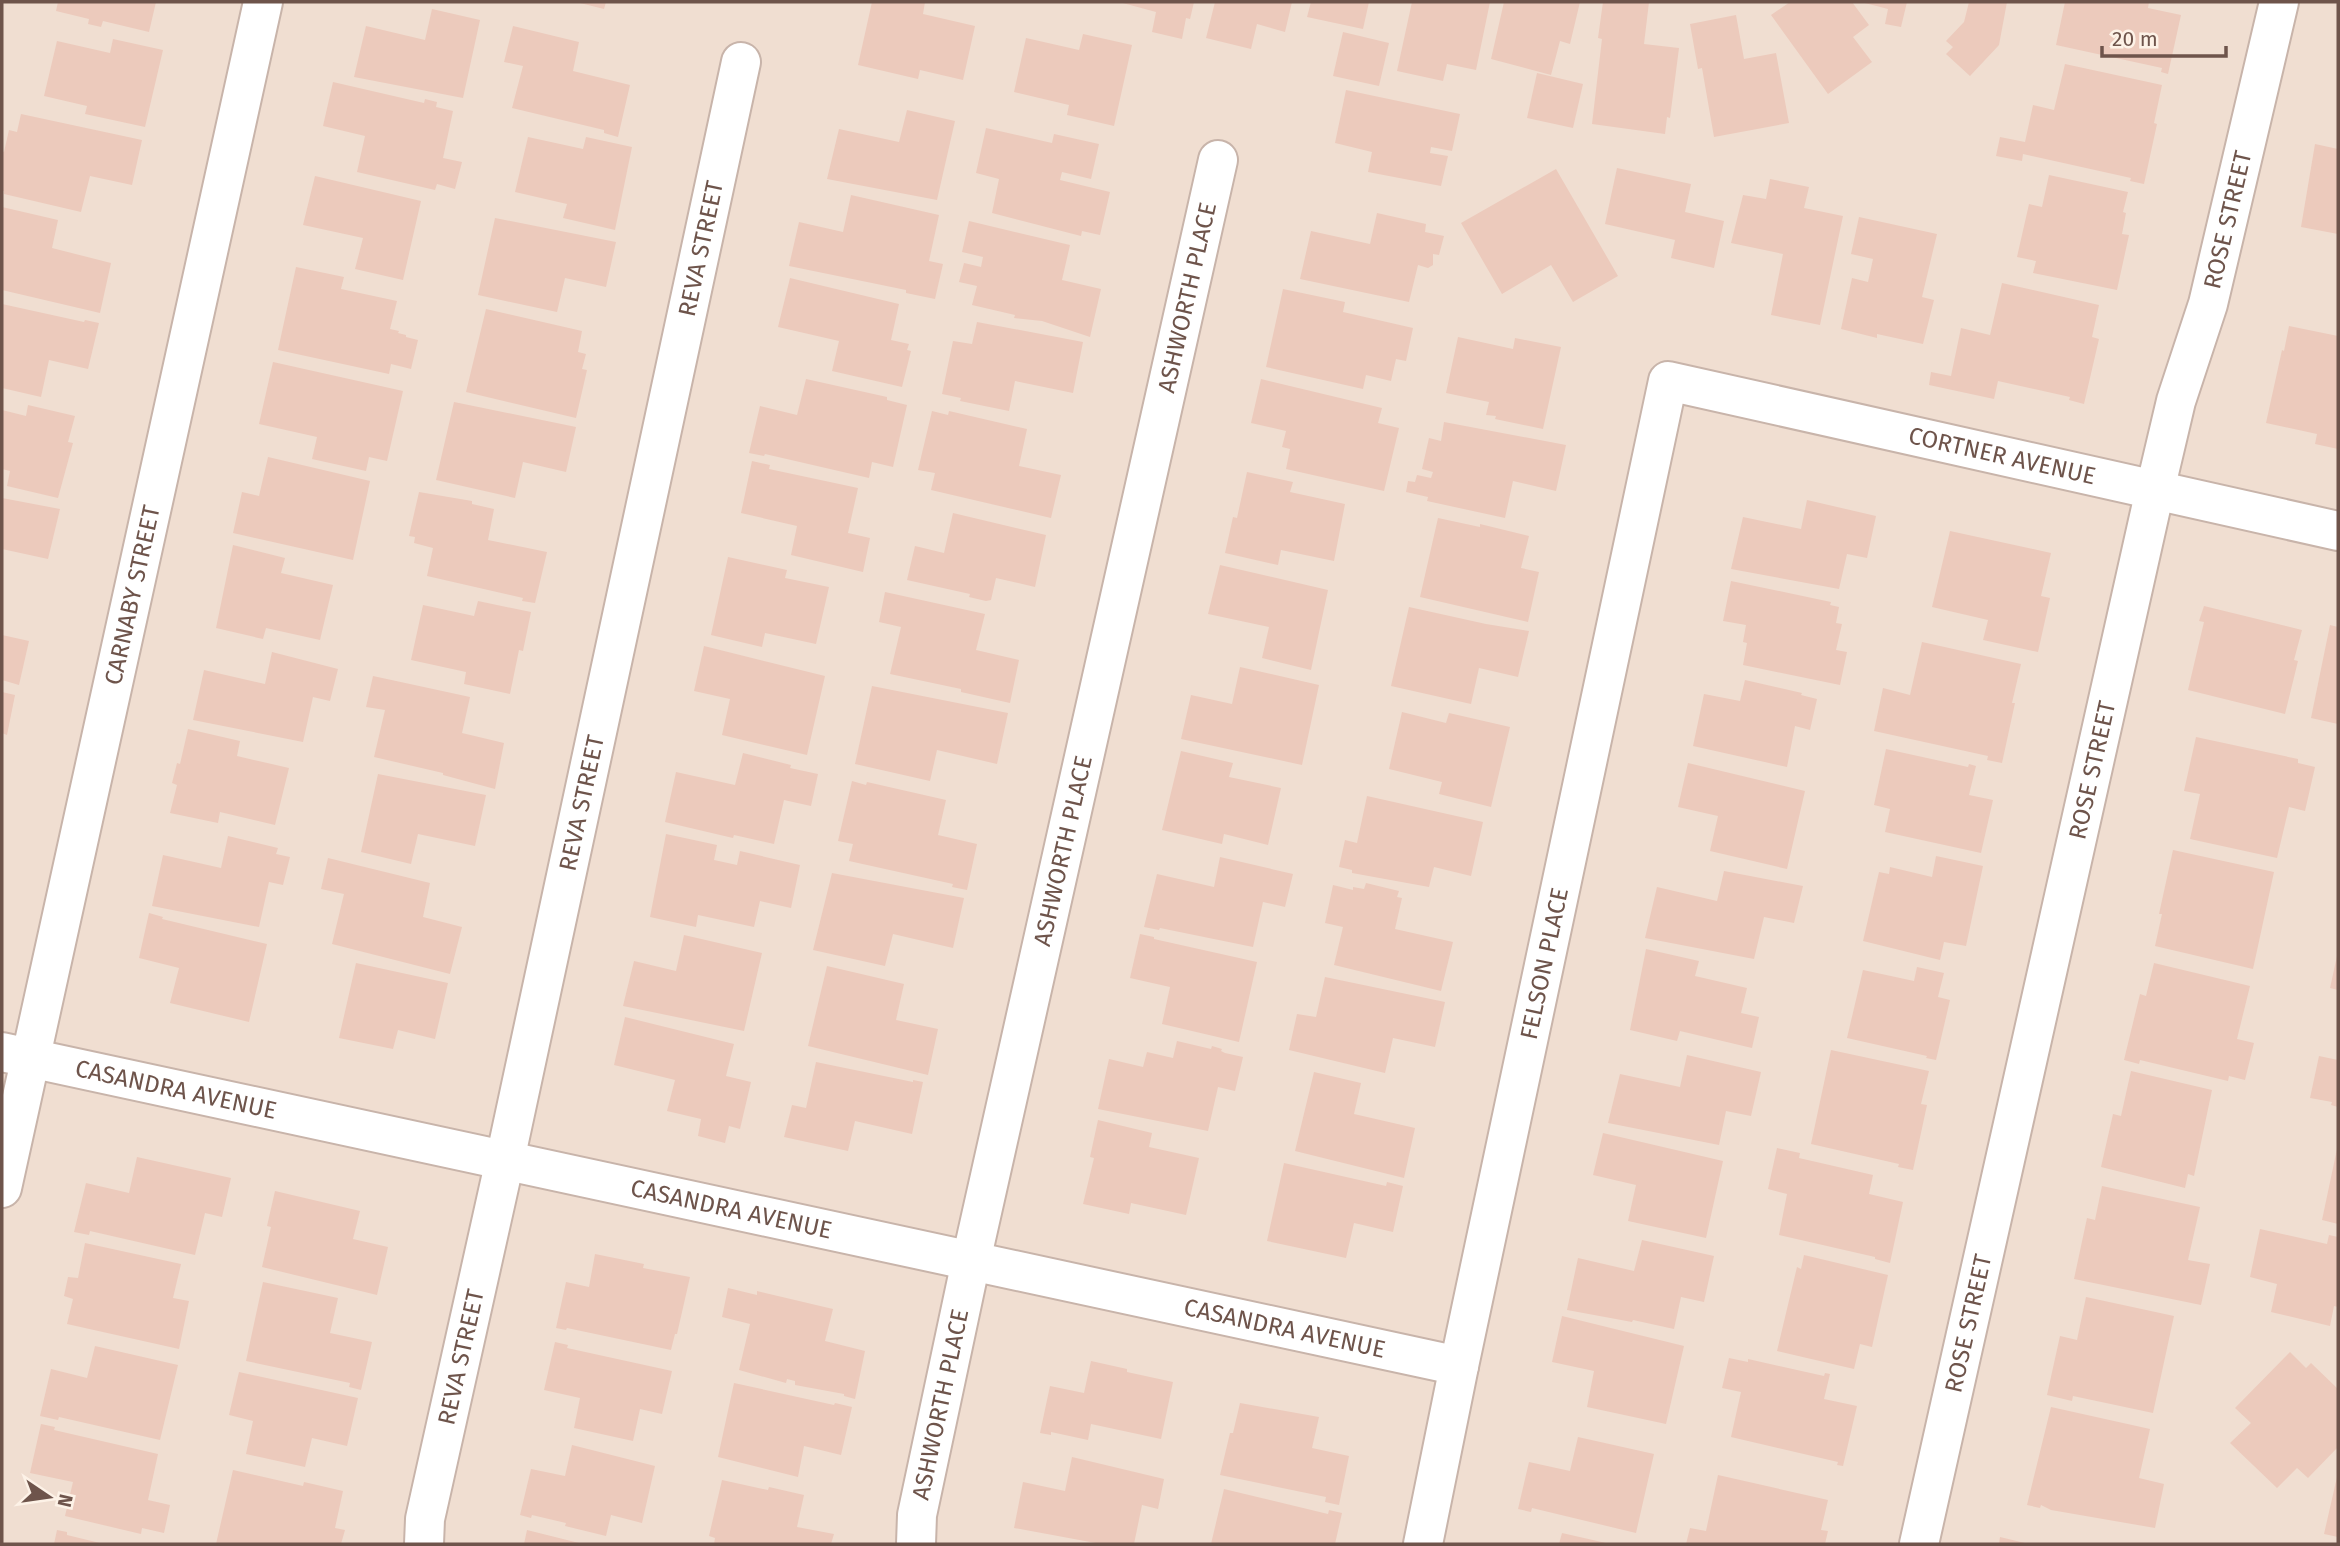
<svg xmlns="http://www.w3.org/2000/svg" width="2340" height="1546" viewBox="0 0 2340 1546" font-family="'Fira Sans',sans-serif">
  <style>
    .residential { fill: #f0ded1 }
    .building { fill: #eccabc }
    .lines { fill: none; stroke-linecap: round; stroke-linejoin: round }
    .minor-casing { stroke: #c8b4aa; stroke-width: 42 }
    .minor { stroke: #fff; stroke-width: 38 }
    .labels { text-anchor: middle; stroke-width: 6; stroke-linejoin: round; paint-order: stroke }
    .street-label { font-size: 24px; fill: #6e544b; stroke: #fdf2e7 }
  </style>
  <rect width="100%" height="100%" fill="#f9ede1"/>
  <rect class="residential" x="2" y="2" width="2336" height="1542"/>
  <g class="building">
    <path d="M58 2H156L149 32 103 21 101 27 88 24 89 19 56 11Z"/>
    <path d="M576 2H606L604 9Z"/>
    <path d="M872 2H925L923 14 975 26 963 80 920 70 918 79 858 65Z"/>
    <path d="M1119 2H1194L1190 19 1186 18 1182 39 1152 32 1156 12Z"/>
    <path d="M1215 2H1292L1285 32 1257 24 1251 49 1206 38Z"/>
    <path d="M1311 2H1369L1363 29 1307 17Z"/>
    <path d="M1412 2H1490L1476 70 1447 64 1443 81 1397 71Z"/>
    <path d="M1504 2H1580L1570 44 1560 41 1551 75 1491 59Z"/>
    <path d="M1603 2H1649L1644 44 1679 48 1670 118 1667 117 1665 134 1592 124 1602 39 1598 38Z"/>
    <path d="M1790 2H1852L1869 25 1853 37 1872 62 1828 94 1771 15Z"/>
    <path d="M1861 2H1907L1901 27 1885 24 1888 9Z"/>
    <path d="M1969 2H2007L1999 45 1970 76 1946 54 1953 47 1946 41 1964 22Z"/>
    <path d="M2065 2H2149L2148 8 2181 15 2168 74 2161 72 2162 68 2056 45Z"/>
    <path d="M432 9 480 20 463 98 354 77 366 26 425 40Z"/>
    <path d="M1736 15 1744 59 1776 53 1789 123 1714 137 1702 68 1698 69 1690 24Z"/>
    <path d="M513 26 579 42 573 71 630 85 618 137 604 133V130L512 108 523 66 504 62Z"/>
    <path d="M1343 32 1389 43 1379 86 1333 76Z"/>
    <path d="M1083 34 1132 45 1114 126 1067 115 1069 105 1014 92 1026 38 1079 50Z"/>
    <path d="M113 39 163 50 145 127 85 114 87 106 44 96 57 41 110 53Z"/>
    <path d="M2065 64 2162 85 2154 123 2157 124 2144 184 2130 181 2131 178 2023 154 2022 161 1996 156 2000 137 2025 142 2033 105 2054 110Z"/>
    <path d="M1537 73 1583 84 1573 128 1527 118Z"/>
    <path d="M333 82 424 103 425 99 437 102 436 107 453 111 443 158 462 162 455 189 437 184 435 190 357 172 365 136 323 126Z"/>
    <path d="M1346 90 1460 114 1452 151 1431 147 1430 153 1448 156 1441 186 1368 172 1372 152 1335 143Z"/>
    <path d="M907 110 955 121 937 200 827 179 839 129 899 142Z"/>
    <path d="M21 114 142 140 132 185 90 176 81 212 4 194V191H2V151L4 152 9 130 17 132Z"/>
    <path d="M986 128 1052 143 1054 134 1099 144 1091 179 1062 172 1060 180 1110 192 1100 235 1082 231 1081 236 992 213 999 179 976 173Z"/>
    <path d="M528 137 583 149 586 137 632 147 615 230 563 218 567 204 515 192Z"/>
    <path d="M2315 144 2338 149V234L2301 227Z"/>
    <path d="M1617 168 1691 184 1685 212 1724 221 1714 268 1671 258 1675 240 1605 224Z"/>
    <path d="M1556 169 1618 276 1573 302 1551 265 1502 294 1461 223Z"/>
    <path d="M2049 175 2128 192 2123 212 2126 213 2122 234 2129 235 2117 290 2033 273 2036 261 2017 257 2029 204 2042 207Z"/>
    <path d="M315 176 421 201 403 280 355 269 363 238 303 225Z"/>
    <path d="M1770 179 1809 187 1804 208 1843 216 1820 325 1771 315 1783 254 1731 243 1743 195 1766 199Z"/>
    <path d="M851 195 939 215 929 261 943 264 935 299 906 293V290L789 266 799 222 843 232Z"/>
    <path d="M2 207 58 220 52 248 111 263 100 313 2 290Z"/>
    <path d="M1377 213 1426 224 1425 232 1444 236 1439 255 1433 254V265L1428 268 1418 265 1409 302 1300 279 1311 231 1370 244Z"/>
    <path d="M1859 217 1937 234 1922 297 1934 300 1923 344 1877 334V338L1841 329 1852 278 1868 282 1873 259 1851 254Z"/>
    <path d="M495 218 616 242 606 287 565 278 557 312 478 295Z"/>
    <path d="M969 221 1070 245 1062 280 1101 289 1090 337 1042 321 1014 318 1015 315 972 305 977 286 959 282 964 263 981 267 983 257 962 252Z"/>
    <path d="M296 267 344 277 341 289 397 301 390 329 399 331 398 333 406 335V337L418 340 411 369 391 364 389 374 278 350Z"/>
    <path d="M790 278 899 304 891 340 909 344 907 350 911 351 902 387 832 371 839 341 778 327Z"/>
    <path d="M2002 283 2099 305 2092 337 2099 339 2084 404 2069 400 2070 397 1998 381 1994 399 1929 385 1931 372 1951 376 1961 328 1990 335Z"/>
    <path d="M1283 289 1345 302 1343 312 1413 328 1406 361 1396 359 1391 381 1366 375 1363 389 1266 367Z"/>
    <path d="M2 304 84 322 85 320 99 323 88 369 49 360 41 397 2 388Z"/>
    <path d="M486 309 582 331 578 352 586 354 582 369 587 370 576 418 466 392Z"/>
    <path d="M977 322 1083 342 1073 393 1015 381 1009 411 960 401 961 398 942 394 953 341 972 344Z"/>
    <path d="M2289 326 2338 336V449L2315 444 2317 434 2266 423 2282 350 2284 351Z"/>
    <path d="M1458 337 1513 349 1515 338 1561 347 1543 429 1495 419 1496 416 1486 415 1489 402 1446 393Z"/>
    <path d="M273 362 403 391 387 461 369 457 366 471 312 459 317 437 259 424Z"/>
    <path d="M806 379 887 397V400L907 405 893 467 872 462 869 478 765 454 764 456 749 453 760 406 797 415Z"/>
    <path d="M1261 379 1382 408 1378 423 1399 428 1384 491 1286 469 1290 449 1282 447 1286 431 1251 423Z"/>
    <path d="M454 402 576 427 566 472 523 462 515 498 436 480Z"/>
    <path d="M28 405 75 416 68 442 73 443 58 498 7 486 10 471 2 469V410L26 416Z"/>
    <path d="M932 411 948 415 949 411 1027 429 1019 466 1061 475 1051 518 931 490 935 473 918 470Z"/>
    <path d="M1444 422 1566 445 1556 491 1513 481 1505 518 1427 501 1428 497 1406 492 1408 481 1415 482 1417 475 1431 478 1433 472 1422 469 1429 438 1441 441Z"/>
    <path d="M268 457 370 481 353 560 233 533 242 492 259 496Z"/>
    <path d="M752 461 770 465 769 469 858 488 848 533 870 538 863 572 791 555 797 526 741 513Z"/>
    <path d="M1247 472 1293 482 1290 492 1345 504 1334 561 1281 550 1278 565 1225 553 1233 517 1237 518Z"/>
    <path d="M419 492 472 501V504L494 509 488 540 547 552 535 603 522 601 523 598 427 576 433 548 414 543 415 537 409 536Z"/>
    <path d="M2 498 60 509 48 559 2 549Z"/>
    <path d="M1807 500 1876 516 1867 558 1847 554 1839 589 1731 569 1743 517 1801 529Z"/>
    <path d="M953 513 1046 535 1035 587 996 578 991 600 986 601 969 597 970 594 907 580 915 546 944 553Z"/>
    <path d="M1438 518 1480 527V524L1529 536 1521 568 1539 572 1528 622 1420 597Z"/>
    <path d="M1950 531 2051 553 2041 596 2050 598 2038 652 1983 640 1988 620 1932 607Z"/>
    <path d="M233 545 285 558 281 573 333 585 320 640 266 628 263 639 216 628Z"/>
    <path d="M728 557 787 570 785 578 829 587 816 644 765 633 762 647 711 635Z"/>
    <path d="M1220 565 1328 590 1311 670 1262 658 1269 627 1208 614Z"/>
    <path d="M1731 581 1831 602 1830 605 1839 607 1836 623 1842 624 1836 650 1847 652 1840 685 1743 665 1747 643 1743 642 1746 625 1723 621Z"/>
    <path d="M885 592 985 614 976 650 1019 660 1010 703 961 692V689L890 674 901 627 879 622Z"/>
    <path d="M478 601 531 612 523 651 519 650 510 694 464 684 466 672 411 660 423 605 474 616Z"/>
    <path d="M2204 606 2302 630 2294 660 2298 661 2285 714 2188 690 2204 622 2199 621Z"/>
    <path d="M1409 607 1486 624 1529 631 1518 677 1479 668 1471 704 1391 686Z"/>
    <path d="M2330 625 2338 627V724L2311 718Z"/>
    <path d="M2 635 29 641 19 685 2 680Z"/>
    <path d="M1922 642 2021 664 2012 703H2015L2002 763 1987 760 1988 756 1874 731 1883 688 1910 695Z"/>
    <path d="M704 646 825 676 807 755 722 735 730 699 694 691Z"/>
    <path d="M272 652 338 669 330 701 313 697 303 742 193 720 204 670 265 684Z"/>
    <path d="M1240 667 1319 685 1302 765 1181 739 1191 695 1232 704Z"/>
    <path d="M373 676 470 697 462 733 504 743 495 789 443 775V773L374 757 385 710 366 707Z"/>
    <path d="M1745 680 1802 693 1801 695 1817 699 1810 730 1795 726 1787 767 1693 746 1704 694 1740 701Z"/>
    <path d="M872 686 1008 713 997 764 937 750 930 781 855 764Z"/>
    <path d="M2 692 15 695 7 735 2 733Z"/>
    <path d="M1402 712 1446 723 1449 713 1510 727 1491 807 1439 794 1442 782 1389 769Z"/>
    <path d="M188 729 240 741 237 756 289 768 275 825 220 812 218 823 170 813 177 785 172 783 177 763 180 764Z"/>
    <path d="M2196 737 2298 759V763L2315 767 2305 811 2289 807 2277 858 2190 839 2200 794 2184 791Z"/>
    <path d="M1886 749 1968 767 1969 764 1976 766 1969 795 1993 800 1981 853 1885 832 1890 809 1874 805Z"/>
    <path d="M1181 751 1233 763 1229 777 1281 788 1268 845 1224 834 1222 844 1162 830Z"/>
    <path d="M743 753 791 765 790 768 818 774 811 806 784 800 774 844 734 835 733 838 665 822 676 772 735 785Z"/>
    <path d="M1688 763 1805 791 1787 869 1710 851 1718 816 1678 807Z"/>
    <path d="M378 774 486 795 475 846 418 834 411 864 361 852Z"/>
    <path d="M852 781 866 785 867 782 946 800 938 835 977 844 967 890 952 887 953 884 849 861 853 844 838 841Z"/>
    <path d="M1367 796 1483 822 1471 876 1434 867 1429 887 1352 873V870L1339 867 1345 840 1357 843Z"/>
    <path d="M666 834 717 845 714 860 737 865 740 851 800 865 791 908 760 901 754 927 698 915 696 927 650 917Z"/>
    <path d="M228 836 278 848 276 854 290 857 283 885 269 882 259 927 152 906 163 855 221 868Z"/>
    <path d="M2173 850 2274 872 2253 969 2155 946 2162 914H2159Z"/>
    <path d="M1936 856 1983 866 1966 946 1944 942 1940 960 1863 941 1879 872 1889 874 1890 867 1932 877Z"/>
    <path d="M1220 857 1293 874 1285 907 1263 902 1253 947 1160 928 1159 930 1144 927 1157 874 1214 887Z"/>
    <path d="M328 858 430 883 423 917 462 927 450 974 332 944 344 894 321 889Z"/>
    <path d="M1724 871 1803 886 1794 923 1764 917 1754 959 1645 938 1657 887 1717 901Z"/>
    <path d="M832 873 964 898 953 948 893 934 885 966 813 950Z"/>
    <path d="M1366 883 1399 891 1397 897 1402 898 1395 929 1453 942 1441 991 1334 965 1343 927 1325 923 1333 885 1353 890V887L1364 889Z"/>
    <path d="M149 913 163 917 162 919 267 944 249 1022 170 1003 179 968 139 958Z"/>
    <path d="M1140 934 1154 937V939L1257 962 1239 1042 1162 1024 1170 987 1130 978Z"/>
    <path d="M684 935 762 953 744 1031 623 1006 634 961 676 971Z"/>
    <path d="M1646 949 1699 961 1695 976 1747 988 1741 1013 1759 1017 1752 1048 1680 1031 1677 1041 1630 1030Z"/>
    <path d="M2337 956H2338V990L2330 988Z"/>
    <path d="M356 963 448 983 435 1039 398 1030 393 1049 339 1038Z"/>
    <path d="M2154 963 2250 986 2237 1039 2254 1043 2245 1080 2229 1076 2228 1081 2140 1060 2139 1064 2124 1060 2140 994 2146 996Z"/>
    <path d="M827 966 904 984 896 1020 938 1029 928 1075 808 1046Z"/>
    <path d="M1917 967 1944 973 1938 997 1950 1000 1936 1060 1926 1058 1927 1056 1847 1038 1863 970 1914 981Z"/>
    <path d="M1325 977 1445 1002 1435 1047 1393 1038 1385 1073 1289 1050 1297 1014 1316 1017Z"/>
    <path d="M625 1017 734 1044 726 1076 751 1082 740 1129 729 1126 725 1143 698 1136 701 1119 667 1111 675 1080 614 1065Z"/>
    <path d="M1177 1041 1211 1049 1212 1046 1222 1049 1221 1051 1225 1053 1243 1057 1235 1091 1218 1087 1208 1131 1098 1109 1109 1059 1143 1067 1147 1052 1173 1058Z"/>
    <path d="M1831 1050 1929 1071 1921 1104 1927 1105 1913 1170 1898 1167 1899 1164 1811 1144Z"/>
    <path d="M1687 1055 1761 1072 1751 1116 1726 1111 1719 1145 1608 1123 1620 1074 1680 1087Z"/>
    <path d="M2319 1056 2338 1060V1107L2331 1105 2332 1102 2310 1098Z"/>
    <path d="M816 1062 913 1082V1080L923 1082 912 1134 855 1121 848 1151 784 1137 792 1105 806 1108Z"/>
    <path d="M2131 1071 2212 1090 2194 1176 2188 1174 2185 1188 2101 1167 2113 1114 2121 1116Z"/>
    <path d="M1314 1072 1361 1083 1354 1114 1415 1128 1404 1178 1295 1151Z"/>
    <path d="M1098 1120 1152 1133 1149 1147 1199 1158 1186 1215 1131 1203 1129 1214 1083 1204 1094 1158 1090 1157Z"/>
    <path d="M1603 1133 1723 1161 1706 1238 1628 1221 1636 1185 1593 1175Z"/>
    <path d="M1777 1148 1800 1153 1799 1158 1873 1175 1869 1194 1903 1202 1890 1263 1875 1259V1257L1779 1235 1787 1194 1768 1189Z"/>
    <path d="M2337 1149H2338V1224L2322 1220Z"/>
    <path d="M137 1157 231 1178 222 1217 205 1213 195 1255 90 1231 89 1235 74 1232 86 1183 129 1193Z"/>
    <path d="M1284 1163 1386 1186 1387 1182 1403 1186 1393 1232 1354 1223 1346 1258 1267 1241Z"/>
    <path d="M2102 1186 2200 1207 2188 1260 2210 1264 2201 1305 2074 1279 2087 1218 2095 1220Z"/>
    <path d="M275 1191 360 1211 353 1239 388 1247 377 1295 262 1267 271 1227 267 1226Z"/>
    <path d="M2260 1229 2327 1244 2329 1235 2338 1237V1307L2334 1306 2330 1326 2271 1312 2277 1284 2250 1277Z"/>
    <path d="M1642 1240 1714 1256 1704 1302 1681 1297 1674 1329 1633 1320 1632 1322 1567 1310 1578 1258 1634 1271Z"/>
    <path d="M85 1243 181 1264 173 1298 189 1301 179 1349 67 1324 73 1299 64 1296 68 1277 78 1278Z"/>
    <path d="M595 1254 644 1264 643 1268 690 1277 677 1334H675L671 1350 567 1328 566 1330 556 1328 566 1282 589 1287Z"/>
    <path d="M1804 1255 1888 1275 1872 1347 1860 1344 1854 1369 1777 1351 1797 1267 1801 1269Z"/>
    <path d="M263 1282 338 1298 330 1333 372 1342 361 1390 349 1387 350 1383 246 1361Z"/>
    <path d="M728 1288 757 1295V1291L833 1309 825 1341 865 1351 855 1399 844 1396V1394L795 1385V1381L787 1379 786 1383 739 1370 750 1324 722 1317Z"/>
    <path d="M2086 1297 2174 1316 2153 1413 2073 1396 2072 1401 2047 1395 2060 1336 2077 1340Z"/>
    <path d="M1562 1316 1684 1346 1666 1424 1587 1407 1594 1371 1552 1362Z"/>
    <path d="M555 1342 568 1345 567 1348 672 1371 662 1414 640 1409 633 1441 574 1428 580 1398 544 1390Z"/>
    <path d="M95 1346 178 1365 160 1440 59 1417 58 1420 40 1416 51 1369 87 1378Z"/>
    <path d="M2290 1352 2306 1368 2311 1363 2338 1389V1447L2308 1478 2297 1468 2277 1488 2230 1443 2251 1423 2235 1408Z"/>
    <path d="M1729 1358 1748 1362V1359L1824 1376 1825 1373 1830 1374 1824 1399 1857 1406 1843 1466 1837 1465 1838 1462 1731 1437 1741 1392 1722 1388Z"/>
    <path d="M1091 1361 1127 1369V1372L1173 1382 1161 1439 1091 1424 1088 1440 1051 1432V1435L1040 1433 1050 1386 1084 1393Z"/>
    <path d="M239 1372 358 1398 347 1446 312 1438 305 1467 246 1454 253 1421 229 1415Z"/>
    <path d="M734 1383 834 1405 835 1403 852 1407 841 1455 804 1446 798 1477 718 1457Z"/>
    <path d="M1240 1403 1319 1417 1312 1448 1349 1456 1339 1505 1325 1502 1326 1497 1220 1475 1230 1433H1233Z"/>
    <path d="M2051 1407 2150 1429 2139 1478 2164 1484 2155 1528 2051 1510 2041 1505 2040 1508 2027 1505Z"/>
    <path d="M41 1424 55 1427 54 1430 158 1454 148 1500 170 1505 164 1533 142 1528 141 1534 65 1516 73 1482 30 1473Z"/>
    <path d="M1578 1437 1654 1454 1636 1533 1532 1508 1531 1512 1518 1509 1529 1462 1570 1471Z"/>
    <path d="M572 1445 655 1466 642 1523 611 1515 606 1536 565 1526 566 1523 532 1515 531 1518 520 1515 531 1469 565 1476Z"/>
    <path d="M1072 1457 1164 1479 1158 1509 1142 1505 1134 1544H1101L1014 1528 1023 1482 1065 1491Z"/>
    <path d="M233 1470 303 1486 304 1482 343 1491 335 1528 345 1530 341 1544H216Z"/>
    <path d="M1718 1475 1828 1500 1821 1530 1828 1531 1825 1544H1686L1690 1528 1706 1531Z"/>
    <path d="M2337 1477H2338V1537L2324 1534Z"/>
    <path d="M722 1480 768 1490 769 1487 804 1495 797 1527 834 1534 831 1544H714L715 1538 709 1536Z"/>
    <path d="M1224 1489 1328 1514 1329 1510 1342 1513 1335 1544H1211Z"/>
    <path d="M57 1530 67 1532V1535L104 1544H54Z"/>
    <path d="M527 1530 579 1543V1544H524Z"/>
    <path d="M1562 1533 1606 1543V1544H1559Z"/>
    <path d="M2000 1537 2025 1543V1544H1999Z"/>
  </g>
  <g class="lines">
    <defs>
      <g id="minor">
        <path id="s1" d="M2 1052 1459 1366"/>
        <path id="s2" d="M2 1188 263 2"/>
        <path id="s3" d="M424 1544 425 1519 505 1160 741 62"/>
        <path id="s4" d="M916 1544 917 1515 971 1261 1218 160"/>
        <path id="s5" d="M1423 1544 1459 1366 1668 381 2338 531"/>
        <path id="s6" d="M1919 1544 2155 490 2176 401 2208 304 2279 2"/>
      </g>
    </defs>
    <use href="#minor" class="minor-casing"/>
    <use href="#minor" class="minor"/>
  </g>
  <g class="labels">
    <g class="street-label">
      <text dy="8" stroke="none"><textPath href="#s6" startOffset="1360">ROSE STREET</textPath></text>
      <text dy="8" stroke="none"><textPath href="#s3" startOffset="1325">REVA STREET</textPath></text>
      <text dy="8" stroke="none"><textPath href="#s4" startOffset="1276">ASHWORTH PLACE</textPath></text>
      <text dy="8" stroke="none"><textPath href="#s5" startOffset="1531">CORTNER AVENUE</textPath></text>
      <text dy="8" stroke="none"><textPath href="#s2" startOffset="607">CARNABY STREET</textPath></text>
      <text dy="8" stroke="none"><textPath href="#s6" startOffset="793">ROSE STREET</textPath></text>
      <text dy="8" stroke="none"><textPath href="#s3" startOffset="758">REVA STREET</textPath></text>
      <text dy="8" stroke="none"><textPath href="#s4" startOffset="709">ASHWORTH PLACE</textPath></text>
      <text dy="8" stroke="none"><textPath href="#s5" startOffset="593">FELSON PLACE</textPath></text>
      <text dy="8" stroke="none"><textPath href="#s1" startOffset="178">CASANDRA AVENUE</textPath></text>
      <text dy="8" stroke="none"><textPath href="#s1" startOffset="746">CASANDRA AVENUE</textPath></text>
      <text dy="8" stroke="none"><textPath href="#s6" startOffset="226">ROSE STREET</textPath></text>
      <text dy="8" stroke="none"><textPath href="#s1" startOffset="1312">CASANDRA AVENUE</textPath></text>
      <text dy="8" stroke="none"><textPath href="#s3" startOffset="191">REVA STREET</textPath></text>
      <text dy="8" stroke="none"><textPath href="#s4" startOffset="142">ASHWORTH PLACE</textPath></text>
    </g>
  </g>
  <rect width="2340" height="1546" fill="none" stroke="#6e544b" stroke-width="7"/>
  <g transform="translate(49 1497) rotate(103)" stroke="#fdf2e7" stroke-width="5" paint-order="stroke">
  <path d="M0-5L12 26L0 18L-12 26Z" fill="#6e544b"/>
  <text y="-10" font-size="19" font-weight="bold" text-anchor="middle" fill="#6e544b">N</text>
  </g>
  <path d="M2102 46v10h124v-10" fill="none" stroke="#6e544b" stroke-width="3.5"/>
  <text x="2112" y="46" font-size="21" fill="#6e544b" stroke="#fdf2e7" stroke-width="5" paint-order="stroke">20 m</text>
</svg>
